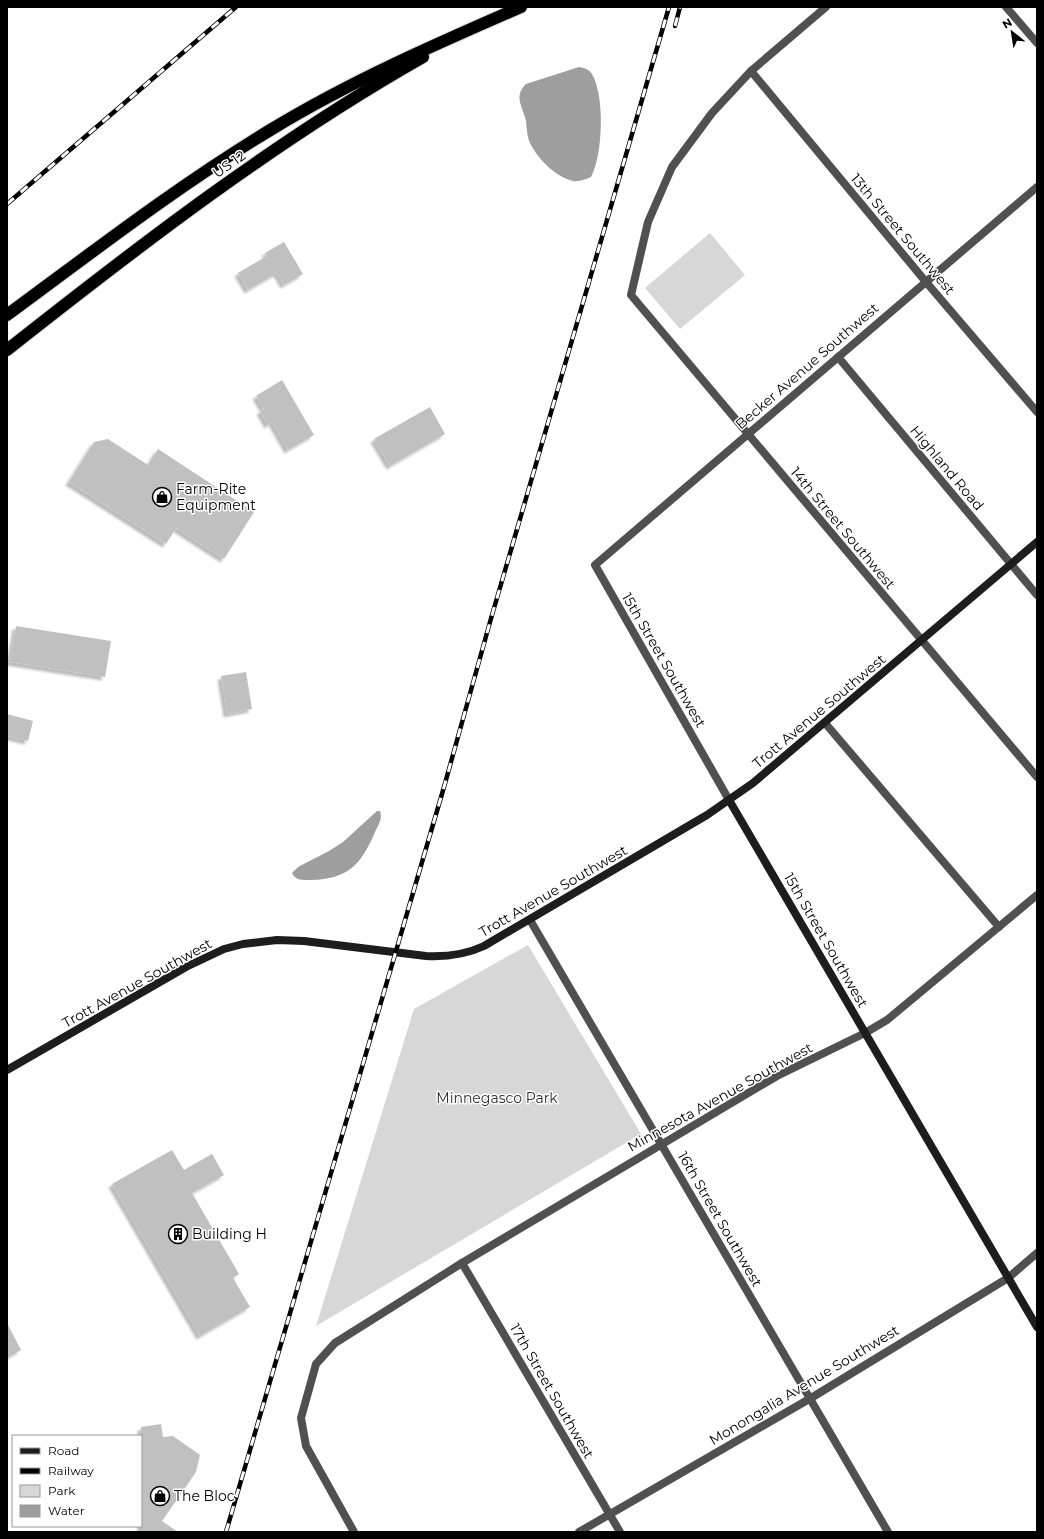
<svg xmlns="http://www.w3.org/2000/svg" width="1044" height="1539" viewBox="0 0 1044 1539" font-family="Montserrat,sans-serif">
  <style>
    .green { fill: #d7d7d7 }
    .water { fill: #9e9e9e }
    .building { fill: #c0c0c0; filter: url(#shadow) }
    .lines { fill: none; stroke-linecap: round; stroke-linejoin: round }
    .highway-casing { stroke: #dbdbdb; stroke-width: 14 }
    .lane { stroke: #505050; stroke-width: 8 }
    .street { stroke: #505050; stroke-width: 8 }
    .secondary { stroke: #1d1d1d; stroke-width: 8 }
    .highway { stroke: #000; stroke-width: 12 }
    .rail-casing { stroke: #000; stroke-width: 4.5 }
    .rail { stroke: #fff; stroke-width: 3; stroke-dasharray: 9; stroke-linecap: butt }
    .labels { text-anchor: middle; stroke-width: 3; stroke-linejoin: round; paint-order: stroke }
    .street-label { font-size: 14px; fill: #000; stroke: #fff }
    .poi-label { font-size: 14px; fill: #000; stroke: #fff; text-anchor: start }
    .park-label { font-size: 14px; fill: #2e2e2e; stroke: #fff }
  </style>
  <defs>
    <filter id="shadow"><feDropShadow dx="-3.5" dy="3.5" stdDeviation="1" flood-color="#0004"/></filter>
  </defs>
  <rect width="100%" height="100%" fill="#fff"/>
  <g class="green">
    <path d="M710 233 745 275 680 329 645 288Z"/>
    <path d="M528 945 641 1134 316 1326 414 1009Z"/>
  </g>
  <g class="water">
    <path d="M579 67C584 68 589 69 592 74 605 96 603 155 591 177 586 179 579 182 573 181 556 177 539 160 531 145 527 138 527 129 526 121 523 107 513 96 526 84Z"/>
    <path d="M377 811H380C383 819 378 825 375 832 361 865 348 879 311 880 303 880 296 881 292 873L298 867 329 851 343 842Z"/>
  </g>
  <g class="building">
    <path d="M284 242 303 274 284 285 277 273 248 290 238 273 267 256 265 253Z"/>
    <path d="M282 380 314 435 288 450 272 422 268 425 260 411 264 409 256 396Z"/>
    <path d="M430 407 445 434 390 466 374 439Z"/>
    <path d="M108 439 148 465 158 449 254 512 224 559 176 528 166 544 69 482 94 442Z"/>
    <path d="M16 626 111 641 105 677 10 662Z"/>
    <path d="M246 672 252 709 227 714 221 676Z"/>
    <path d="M7 714 33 721 28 741 7 736Z"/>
    <path d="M172 1150 184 1170 212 1154 224 1175 192 1193 239 1274 233 1278 250 1307 200 1336 112 1184Z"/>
    <path d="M7 1323 21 1350 7 1358Z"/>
    <path d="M161 1424 163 1437 173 1436 200 1455 196 1472 162 1521 178 1532H141V1427Z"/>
  </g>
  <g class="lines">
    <defs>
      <g id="highway">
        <path d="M7 315C94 251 179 185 272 129 351 81 436 44 521 7"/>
        <path d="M7 350C140 245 275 141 423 57"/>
      </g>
    </defs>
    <use href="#highway" class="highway-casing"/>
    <g class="lane">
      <path d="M1011 564 1037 595"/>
      <path d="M825 723 999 927"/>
    </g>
    <g class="street">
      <path d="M826 7 751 71 712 113 672 167 648 222 631 295 1037 777"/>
      <path d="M1006 7 1037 43"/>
      <path d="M751 71 926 282 1037 412"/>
      <path d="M838 357 1011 564"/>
      <path d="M729 800 595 565 1037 187"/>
      <path d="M530 920 888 1532"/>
      <path d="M462 1263 620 1532"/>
      <path d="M354 1532 306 1446 301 1418 316 1364 335 1343 462 1263 777 1076 865 1033 887 1020 1037 895"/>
      <path d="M579 1532 811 1398 1008 1278 1037 1253"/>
    </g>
    <g class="secondary">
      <path d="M729 800 1037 1327"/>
      <path d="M7 1070 186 967 224 949 243 944 277 940 304 941 426 956C447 957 465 955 484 946L707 815 753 783 1037 542"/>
    </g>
    <use href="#highway" class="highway"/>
    <defs>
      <g id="rail">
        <path d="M675 26 680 7"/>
        <path d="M7 204 236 7"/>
        <path d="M226 1532 444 787 490 622 669 7"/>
      </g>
    </defs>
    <use href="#rail" class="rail-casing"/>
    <use href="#rail" class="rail"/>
  </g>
  <defs>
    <symbol id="shop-ring" viewBox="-11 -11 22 22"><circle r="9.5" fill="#fff" stroke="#000" stroke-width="1.5"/><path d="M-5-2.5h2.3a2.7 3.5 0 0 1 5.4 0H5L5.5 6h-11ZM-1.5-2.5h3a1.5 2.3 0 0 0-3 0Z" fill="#000"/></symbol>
    <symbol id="building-ring" viewBox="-11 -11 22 22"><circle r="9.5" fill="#fff" stroke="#000" stroke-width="1.5"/><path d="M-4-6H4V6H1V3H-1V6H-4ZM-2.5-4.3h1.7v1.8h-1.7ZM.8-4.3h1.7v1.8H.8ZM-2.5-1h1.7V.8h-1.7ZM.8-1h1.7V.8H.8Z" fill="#000"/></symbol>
  </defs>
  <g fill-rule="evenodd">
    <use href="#shop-ring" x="151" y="486" width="22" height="22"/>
    <use href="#building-ring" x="167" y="1223" width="22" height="22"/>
    <use href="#shop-ring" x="149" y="1485" width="22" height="22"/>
  </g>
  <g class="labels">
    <g class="street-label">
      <text transform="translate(229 164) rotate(-35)" y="5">US 12</text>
      <text transform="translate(903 234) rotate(50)" y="5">13th Street Southwest</text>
      <text transform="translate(807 366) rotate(-41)" y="5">Becker Avenue Southwest</text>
      <text transform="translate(947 468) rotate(50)" y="5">Highland Road</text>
      <text transform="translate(843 528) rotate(50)" y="5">14th Street Southwest</text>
      <text transform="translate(664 660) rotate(60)" y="5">15th Street Southwest</text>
      <text transform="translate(819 711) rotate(-40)" y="5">Trott Avenue Southwest</text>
      <text transform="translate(553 891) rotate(-30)" y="5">Trott Avenue Southwest</text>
      <text transform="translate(826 940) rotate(60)" y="5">15th Street Southwest</text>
      <text transform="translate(137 983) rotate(-29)" y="5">Trott Avenue Southwest</text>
      <text transform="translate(720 1097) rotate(-29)" y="5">Minnesota Avenue Southwest</text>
      <text transform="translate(720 1219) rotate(60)" y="5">16th Street Southwest</text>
      <text transform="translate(804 1385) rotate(-31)" y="5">Monongalia Avenue Southwest</text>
      <text transform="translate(552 1391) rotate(60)" y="5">17th Street Southwest</text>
    </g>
    <g class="poi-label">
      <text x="176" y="494">Farm-Rite<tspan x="176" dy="16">Equipment</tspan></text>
      <text x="192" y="1239">Building H</text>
      <text x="174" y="1501">The Bloc</text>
    </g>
    <g class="park-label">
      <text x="497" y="1103">Minnegasco Park</text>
    </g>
  </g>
  <rect width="1044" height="1539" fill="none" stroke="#000000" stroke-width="16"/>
  <rect x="12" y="1435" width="130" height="92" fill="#ffffff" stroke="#999999"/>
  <rect x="20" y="1448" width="20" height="6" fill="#1d1d1d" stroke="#999999"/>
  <text x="48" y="1455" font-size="12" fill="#000000">Road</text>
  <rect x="20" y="1468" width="20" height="6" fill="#000000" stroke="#999999"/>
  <text x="48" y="1475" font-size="12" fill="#000000">Railway</text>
  <rect x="20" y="1485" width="20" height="12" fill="#d7d7d7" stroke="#999999"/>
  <text x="48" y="1495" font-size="12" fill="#000000">Park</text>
  <rect x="20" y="1505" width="20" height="12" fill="#9e9e9e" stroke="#999999"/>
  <text x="48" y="1515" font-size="12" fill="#000000">Water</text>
  <g transform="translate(1012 32) rotate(330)" stroke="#ffffff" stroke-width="3" paint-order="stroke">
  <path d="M0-3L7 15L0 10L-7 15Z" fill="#000000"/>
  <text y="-6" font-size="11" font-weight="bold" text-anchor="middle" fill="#000000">N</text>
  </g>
</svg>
